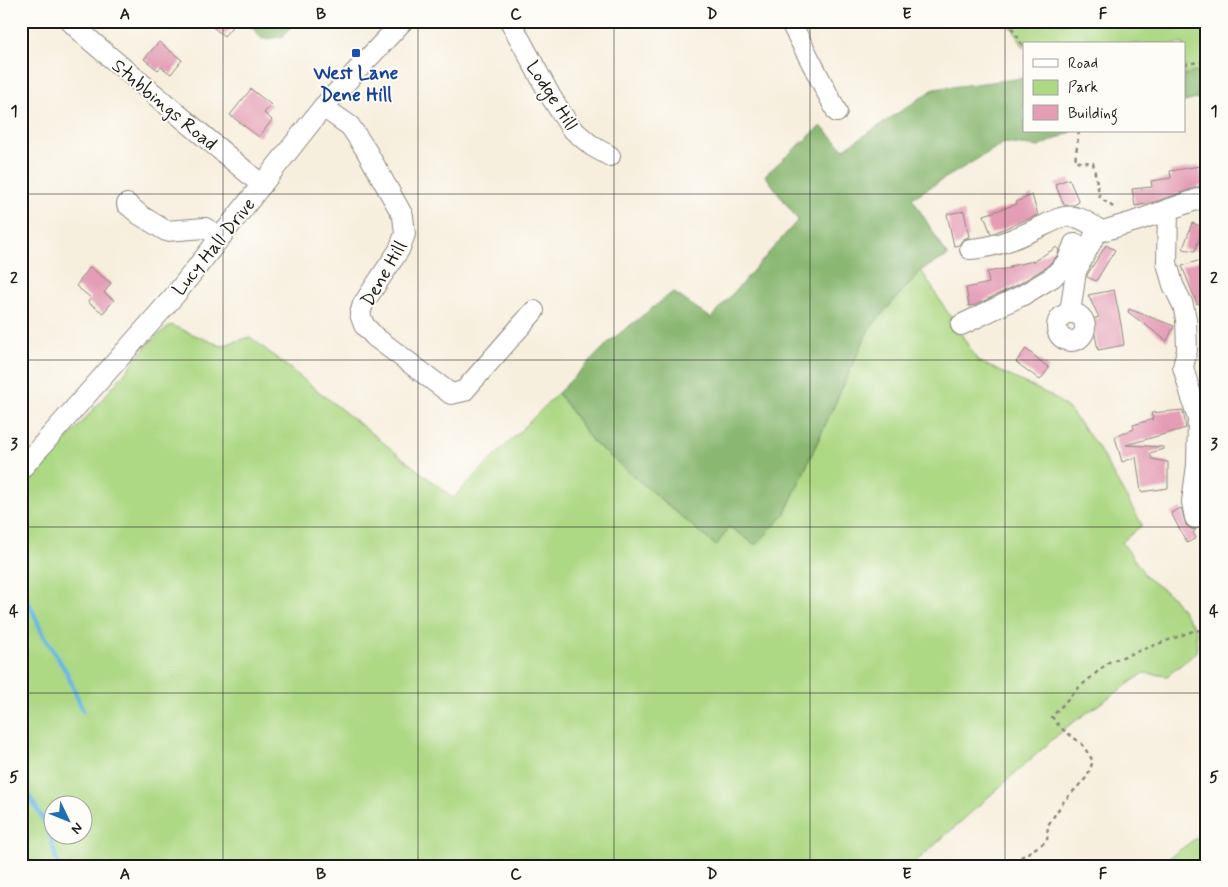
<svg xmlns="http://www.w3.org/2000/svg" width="1228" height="887" viewBox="0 0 1228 887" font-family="Mynerve,sans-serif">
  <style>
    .green { fill: #add884; stroke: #647a50; fill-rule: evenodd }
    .forest { fill: #8ab872; stroke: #536a47 }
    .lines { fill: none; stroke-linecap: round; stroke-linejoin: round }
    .stream { stroke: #6ab8e4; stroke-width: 4.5 }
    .building { fill: #e49db5 }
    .minor-casing { stroke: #8a867d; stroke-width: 22 }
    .path { stroke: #8a867d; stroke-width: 2.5; stroke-dasharray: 4 4; stroke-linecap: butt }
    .minor { stroke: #fff; stroke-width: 20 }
    .grid { fill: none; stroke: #1c1c1c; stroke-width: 1; stroke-opacity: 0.55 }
    .transit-dot { fill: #1a4fb4; stroke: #fdfcf7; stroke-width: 2 }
    .labels { text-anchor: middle; stroke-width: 4; stroke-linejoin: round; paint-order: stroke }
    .transit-label { font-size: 19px; font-weight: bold; fill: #164399; stroke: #fdfcf7 }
    .street-label { font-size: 19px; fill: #1c1c1c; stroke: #fdfcf7 }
    .neatline { fill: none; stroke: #1c1c1c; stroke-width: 2 }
    .grid-label { font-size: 16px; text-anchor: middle; font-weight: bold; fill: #1c1c1c }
  </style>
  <rect width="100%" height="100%" fill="#fdfcf7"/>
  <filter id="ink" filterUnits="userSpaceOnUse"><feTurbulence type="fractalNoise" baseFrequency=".02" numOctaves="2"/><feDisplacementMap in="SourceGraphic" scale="10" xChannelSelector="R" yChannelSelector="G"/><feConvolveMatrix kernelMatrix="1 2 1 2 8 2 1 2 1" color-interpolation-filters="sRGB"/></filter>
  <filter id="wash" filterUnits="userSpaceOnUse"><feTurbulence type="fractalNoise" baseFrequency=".0096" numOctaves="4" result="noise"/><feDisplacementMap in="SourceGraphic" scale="20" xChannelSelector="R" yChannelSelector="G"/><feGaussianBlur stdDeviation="1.12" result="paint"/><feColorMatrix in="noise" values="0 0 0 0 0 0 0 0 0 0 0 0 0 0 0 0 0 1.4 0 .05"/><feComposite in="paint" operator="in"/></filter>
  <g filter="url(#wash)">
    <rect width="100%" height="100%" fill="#f7efde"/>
    <g class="green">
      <path d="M1008 21H1207V96L1184 102V44H1024V48Z"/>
      <path d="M921 270 978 361 1052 396 1068 408 1096 444 1142 525 1122 542 1147 578 1173 597 1196 630 1197 652 1167 676 1144 673 1068 726 911 866H21V493L123 375 150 342 171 325 221 346 250 337 453 498 558 393 592 441 716 545 729 527 756 544 784 515 869 329ZM52 804H82V834H52Z"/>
      <path d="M1207 830V866H1158Z"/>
    </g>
    <g class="forest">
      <path d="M247 21H295L283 37 262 39Z"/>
      <path d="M1207 69V96L1184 102V75Z"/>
      <path d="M1024 78V131H1073L1039 147 1004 143 912 198 948 256 921 270 869 329 784 515 756 545 729 527 716 546 592 441 558 393 610 341 673 292 711 318 798 220 765 175 821 126 844 149 934 89Z"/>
    </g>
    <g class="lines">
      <g class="stream">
        <path d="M21 585 42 632 67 673 83 711"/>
        <path d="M21 782 48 828 58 866"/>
      </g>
    </g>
    <g id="blocks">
      <g class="building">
        <path d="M205 21H237L224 36Z"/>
        <path d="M159 42 182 60 171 74 161 67 158 70 144 59Z"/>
        <path d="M251 89 271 105 264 113 272 120 259 137 230 115Z"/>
        <path d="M1200 166 1203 185 1151 203 1135 206 1132 189 1152 187 1151 181 1171 178 1170 171Z"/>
        <path d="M1069 179 1079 202 1074 205H1064L1055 184Z"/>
        <path d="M1032 195 1038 215 991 234 984 215 1017 204 1016 202Z"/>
        <path d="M964 211 969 237 963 239 959 245 954 246 947 214Z"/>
        <path d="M1192 223 1203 227 1195 251 1183 249Z"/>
        <path d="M1106 245 1115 250 1096 281 1087 277V275Z"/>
        <path d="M1057 247 1059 251 1057 256 1045 268 1017 285 975 305 969 306 966 288 989 283 987 272 1011 268 1010 266 1034 261Z"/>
        <path d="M1207 258V300L1197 304 1182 266Z"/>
        <path d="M90 267 111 283 104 293 114 300 103 313 88 302 91 298 76 286Z"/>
        <path d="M1114 290 1121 324 1124 345 1098 350 1092 319 1099 317 1088 295Z"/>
        <path d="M1129 309 1174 326 1167 341 1128 312Z"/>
        <path d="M1026 349 1049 368 1040 380 1016 362Z"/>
        <path d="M1183 410 1186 428 1126 445 1164 447V449L1150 453 1152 459 1168 462V488L1141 492 1136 457 1122 462 1115 437 1134 429 1133 425 1153 419 1151 413Z"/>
        <path d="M1181 508 1186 525 1191 529 1196 530 1193 532 1196 538 1187 543 1171 513Z"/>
      </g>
    </g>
  </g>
  <g filter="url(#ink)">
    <use href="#blocks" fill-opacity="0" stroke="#8a867d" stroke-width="1"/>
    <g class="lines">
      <defs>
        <g id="minor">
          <path d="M70 21 91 41 262 185"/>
          <path d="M510 21 551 97 571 128 592 146 610 156"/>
          <path d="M790 21 837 112"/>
          <path d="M323 107 350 126 366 150 403 216 405 234 399 250 363 304 360 314 364 325 375 337 451 394 464 391 534 311"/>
          <path d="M127 204 140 215 166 231 205 228 221 237"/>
          <path d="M1168 209 1167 263 1173 285 1183 305 1186 319 1187 350 1183 367 1198 419 1197 465 1192 502 1195 518"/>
          <path d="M970 249C1003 247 1031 231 1060 218 1077 213 1087 222 1101 231"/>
          <path d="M1070 313 1076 271 1096 233 1136 221 1207 196"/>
          <circle cx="1071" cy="327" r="14"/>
          <path d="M961 325 1023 295 1053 277 1067 262 1074 244H1076"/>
          <path d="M21 469 175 295 323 107 403 21"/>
        </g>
      </defs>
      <use href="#minor" class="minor-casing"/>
      <g class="path">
        <path d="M1008 21 1024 48"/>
        <path d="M1184 64 1207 61"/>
        <path d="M1079 131 1075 161 1093 163 1100 198 1116 209"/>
        <path d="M1007 866 1047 841 1048 825 1064 801 1087 777 1093 761 1082 744 1061 728 1052 717 1075 691 1109 662 1196 630 1207 632"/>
      </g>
      <use href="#minor" class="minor"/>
    </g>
  </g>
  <path class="grid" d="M223 21V866M418 21V866M614 21V866M810 21V866M1005 21V866M21 194H1207M21 360H1207M21 527H1207M21 693H1207"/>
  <rect class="transit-dot" x="351" y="48" width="10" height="10" rx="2.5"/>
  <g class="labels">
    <g class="transit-label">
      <text x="356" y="79">West Lane<tspan x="356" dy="22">Dene Hill</tspan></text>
    </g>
    <g class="street-label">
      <text transform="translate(553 95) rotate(57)" y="7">Lodge Hill</text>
      <text transform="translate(165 104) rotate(40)" y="7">Stubbings Road</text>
      <text transform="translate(213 246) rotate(-51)" y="7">Lucy Hall Drive</text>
      <text transform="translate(383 273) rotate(-60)" y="7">Dene Hill</text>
    </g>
  </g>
  <rect width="1228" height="887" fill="none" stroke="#fdfcf7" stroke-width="55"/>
  <rect x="1023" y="42" width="162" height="90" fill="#fdfcf7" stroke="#a3a29f"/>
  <rect x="1033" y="59" width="25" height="8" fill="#ffffff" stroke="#a3a29f"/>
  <text x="1068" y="68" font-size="15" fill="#1c1c1c">Road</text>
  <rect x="1033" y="80" width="25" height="15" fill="#add884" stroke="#a3a29f"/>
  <text x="1068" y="92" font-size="15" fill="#1c1c1c">Park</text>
  <rect x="1033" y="105" width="25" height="15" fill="#e49db5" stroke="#a3a29f"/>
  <text x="1068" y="118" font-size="15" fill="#1c1c1c">Building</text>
  <g transform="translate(68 820) rotate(133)"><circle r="24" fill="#fdfcf7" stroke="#a3a29f"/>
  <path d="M0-4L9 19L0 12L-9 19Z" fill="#1f6fb2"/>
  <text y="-8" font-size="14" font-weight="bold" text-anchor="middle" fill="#1c1c1c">N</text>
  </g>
  <rect x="28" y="28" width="1172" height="832" class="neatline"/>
  <g class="grid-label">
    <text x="125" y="19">A</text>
    <text x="321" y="19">B</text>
    <text x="516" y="19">C</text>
    <text x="712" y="19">D</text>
    <text x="907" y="19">E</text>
    <text x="1103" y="19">F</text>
    <text x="14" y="116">1</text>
    <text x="1214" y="116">1</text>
    <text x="14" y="283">2</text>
    <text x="1214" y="283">2</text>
    <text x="14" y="449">3</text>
    <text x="1214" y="449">3</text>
    <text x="14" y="616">4</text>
    <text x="1214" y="616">4</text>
    <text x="14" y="782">5</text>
    <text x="1214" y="782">5</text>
    <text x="125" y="879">A</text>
    <text x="321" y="879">B</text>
    <text x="516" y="879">C</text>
    <text x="712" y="879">D</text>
    <text x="907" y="879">E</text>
    <text x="1103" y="879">F</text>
  </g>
</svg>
